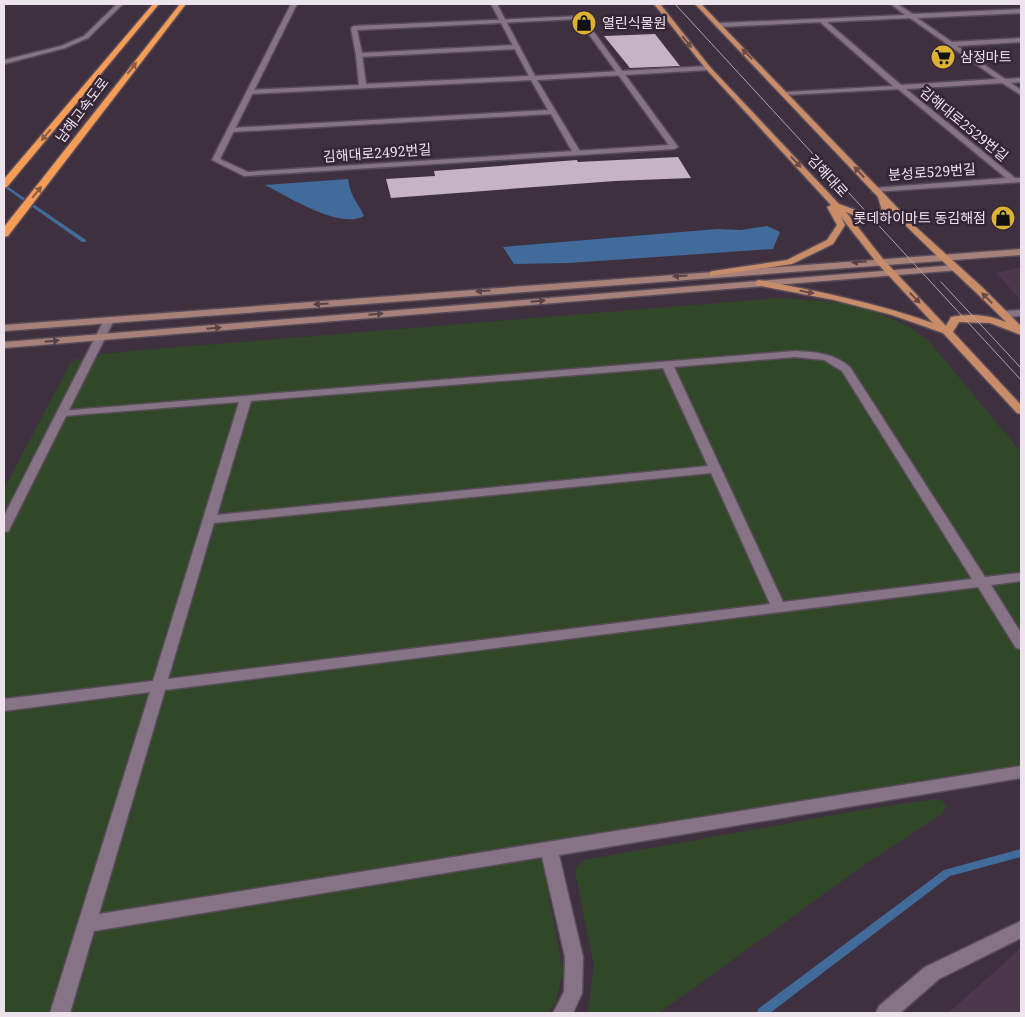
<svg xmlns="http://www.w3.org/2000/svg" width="1025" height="1017" viewBox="0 0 1025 1017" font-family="'Noto Serif','Noto Sans KR',serif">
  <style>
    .built { fill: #4c374c }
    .green { fill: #304828 }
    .water { fill: #416b9a }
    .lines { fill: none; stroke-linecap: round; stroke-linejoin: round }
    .stream { fill: #416b9a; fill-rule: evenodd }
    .building { fill: #c6b3c6 }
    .minor-casing { stroke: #594c59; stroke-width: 3 }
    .tertiary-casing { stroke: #594c59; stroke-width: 3 }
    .secondary-casing { stroke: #594c59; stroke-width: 3 }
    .primary-casing { stroke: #594c59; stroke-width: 3 }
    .motorway-casing { stroke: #594c59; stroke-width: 3 }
    .minor { fill: #867486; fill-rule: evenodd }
    .tertiary { fill: #867486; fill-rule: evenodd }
    .secondary { fill: #a78078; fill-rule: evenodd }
    .primary { fill: #c98c69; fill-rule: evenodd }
    .motorway { fill: #f59c56; fill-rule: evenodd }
    .tram { stroke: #afa3ae; stroke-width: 1 }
    .oneway { fill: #684a47 }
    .oneway2 { fill: #8b5b44 }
    .oneway3 { fill: #564149 }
    .labels { text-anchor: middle; stroke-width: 5; stroke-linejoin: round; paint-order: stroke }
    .far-poi-label { font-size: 14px; fill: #ede3ec; stroke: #342635; text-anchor: start }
    .far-street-label { font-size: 14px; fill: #ede3ec; stroke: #342635 }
  </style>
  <rect width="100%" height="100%" fill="#3f303f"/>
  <g class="built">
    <path d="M1021 267V300L996 273Z"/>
    <path d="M1021 948V1013H948Z"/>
  </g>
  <g class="green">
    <path d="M779 298 847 303 875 312 908 326 928 340 1021 452V773L991 771 541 856 563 971 555 1005 547 1013H4V538L96 357 102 354 132 351Z"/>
    <path d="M76 359H83V363L4 515V489L70 364Z"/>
    <path d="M935 799 943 801 946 807 942 814 864 865 659 1013H588L594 965 575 871 577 866 584 860 862 810Z"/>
  </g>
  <g class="water">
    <path d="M348 179C350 196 357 201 364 216 340 230 287 196 265 185Z"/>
    <path d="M767 226 780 232 773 249 569 263 514 264 503 247 717 229 741 230Z"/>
  </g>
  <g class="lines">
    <g class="stream">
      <path d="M4 184 86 240V242H82L4 187Z"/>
      <path d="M1021 849V857L950 876 770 1013H757L758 1009 944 870Z"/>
    </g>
  </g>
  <g class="building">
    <path d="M655 34 680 66 630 68 604 36Z"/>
    <path d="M678 157 691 178 615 181 391 198 386 179 435 176 434 171 577 160 578 162Z"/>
  </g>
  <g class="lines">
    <defs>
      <g id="minor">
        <path d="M117 4H123L88 38 65 48 4 64V60L61 46 84 36Z"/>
        <path d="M491 4H497L535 76 708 66 711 68 708 70 537 80 581 153 577 155 573 153 551 114 231 132 227 130 231 128 548 110 531 80 250 94 247 92 250 90 359 85 356 55 359 53 362 55 366 84 529 76Z"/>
        <path d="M891 4H897L913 14 1021 9V13L917 18 952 42 1021 38V42L957 46 1005 79 1021 78V82L1011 83 1021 90V95L1002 83 906 89 1015 178H1021V182L872 192V188H875L1006 178 898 89 784 95 783 94 786 92 893 86 820 22 720 27 717 25 720 23 905 15ZM910 18 997 79 901 85 827 22Z"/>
        <path d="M795 351C816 352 833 353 850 367L985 577 1021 573V581L991 585 1021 633V649L1016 648 978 587 165 690 99 914 1021 766V778L559 855 583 957 582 993 573 1013H553L564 992 565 957 542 857 94 931 70 1013H50L150 692 4 711V699L153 681 239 402 63 416 57 413 59 411ZM795 357 824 360 842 371 972 579 783 602 674 367ZM663 368 708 466 217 515 251 401ZM711 473 770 604 168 679 214 523Z"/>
      </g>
      <g id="tertiary">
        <path d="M291 4H297L220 159 248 172 669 145 578 19 357 30 362 53 517 45 520 47 517 49 359 57 356 55 351 28 354 26 582 16 678 147 674 149 244 176 212 160Z"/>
        <path d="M1021 310V316L1004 317 999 314 1004 311Z"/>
        <path d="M109 317 114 320 10 528 9 531 4 532V516L104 320Z"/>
        <path d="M1021 921V938L939 979 900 1013H876L879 1006 925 967Z"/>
      </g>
      <g id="secondary">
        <path d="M1021 249V255L4 331V325Z"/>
        <path d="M956 265 959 266V270L4 348V342Z"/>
      </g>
      <path id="primary" d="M654 4H660L710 67 839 204 864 213 880 214 882 211 878 197 695 4H701L917 228 982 287 1021 326V335L990 323 959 322 953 332 1021 405V414L1017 413 943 333 892 315 834 300 756 285V281L759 280C818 291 876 303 933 323L877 263 841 217 845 225 833 244 792 264 710 276V272L713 271 787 260 827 240 837 225 827 207 831 205 706 69ZM890 209C927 249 968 283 1006 322 989 315 969 313 951 317L946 326 883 259 846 212C859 218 872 221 886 218Z"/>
      <g id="motorway">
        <path d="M153 4H159L7 187 4 188V179Z"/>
        <path d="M180 4H186L8 236 4 237V227Z"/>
      </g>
    </defs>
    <use href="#minor" class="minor-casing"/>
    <use href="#tertiary" class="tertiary-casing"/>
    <use href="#secondary" class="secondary-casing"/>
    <use href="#primary" class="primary-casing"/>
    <use href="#motorway" class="motorway-casing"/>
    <use href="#minor" class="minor"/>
    <use href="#tertiary" class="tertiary"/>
    <use href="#secondary" class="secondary"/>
    <use href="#primary" class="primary"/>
    <use href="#motorway" class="motorway"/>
    <g class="tram">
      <path d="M675 4 1021 380"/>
      <path d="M941 282 1021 368"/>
    </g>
  </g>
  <defs><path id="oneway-solid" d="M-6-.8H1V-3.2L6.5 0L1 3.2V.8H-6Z" transform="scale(1.25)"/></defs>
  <g class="oneway">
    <use href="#oneway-solid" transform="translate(687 42) rotate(51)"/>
    <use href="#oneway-solid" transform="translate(747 54) rotate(-134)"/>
    <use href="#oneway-solid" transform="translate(796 162) rotate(47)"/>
    <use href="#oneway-solid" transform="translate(859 172) rotate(-133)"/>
    <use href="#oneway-solid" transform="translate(807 292) rotate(11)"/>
    <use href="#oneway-solid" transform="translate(915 298) rotate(46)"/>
    <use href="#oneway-solid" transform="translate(987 298) rotate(-135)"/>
  </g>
  <g class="oneway2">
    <use href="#oneway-solid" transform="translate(132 68) rotate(-52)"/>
    <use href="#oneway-solid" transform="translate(46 135) rotate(130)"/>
    <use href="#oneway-solid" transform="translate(37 192) rotate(-51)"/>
  </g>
  <g class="oneway3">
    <use href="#oneway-solid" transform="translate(859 262) rotate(176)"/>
    <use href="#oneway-solid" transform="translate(680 276) rotate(176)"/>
    <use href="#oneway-solid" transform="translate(483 291) rotate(176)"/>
    <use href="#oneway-solid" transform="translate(538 301) rotate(-5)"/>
    <use href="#oneway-solid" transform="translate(321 304) rotate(176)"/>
    <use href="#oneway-solid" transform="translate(376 314) rotate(-5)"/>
    <use href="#oneway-solid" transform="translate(214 328) rotate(-5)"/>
    <use href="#oneway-solid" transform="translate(52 341) rotate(-5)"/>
  </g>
  <defs>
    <symbol id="shop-disc" viewBox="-11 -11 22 22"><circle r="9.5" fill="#dbb233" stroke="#342635"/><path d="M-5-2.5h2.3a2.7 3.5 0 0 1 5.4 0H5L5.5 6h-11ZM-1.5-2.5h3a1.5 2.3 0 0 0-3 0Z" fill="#111"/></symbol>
    <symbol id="supermarket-disc" viewBox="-11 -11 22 22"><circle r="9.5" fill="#dbb233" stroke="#342635"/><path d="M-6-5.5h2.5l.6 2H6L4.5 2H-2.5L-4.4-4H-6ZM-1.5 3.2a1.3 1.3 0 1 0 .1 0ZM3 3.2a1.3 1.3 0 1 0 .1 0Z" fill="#111"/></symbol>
  </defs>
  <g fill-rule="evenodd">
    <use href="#shop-disc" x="570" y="9" width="28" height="28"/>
    <use href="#supermarket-disc" x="929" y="43" width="28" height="28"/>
    <use href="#shop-disc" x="989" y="204" width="28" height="28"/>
  </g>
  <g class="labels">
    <g class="far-poi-label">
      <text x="602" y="28">열린식물원</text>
      <text x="960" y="62">삼정마트</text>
      <text x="986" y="223" text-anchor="end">롯데하이마트 동김해점</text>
    </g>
    <g class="far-street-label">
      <text transform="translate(82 110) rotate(-53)" y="5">남해고속도로</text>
      <text transform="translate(964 124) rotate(39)" y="5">김해대로2529번길</text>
      <text transform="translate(377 153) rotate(-4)" y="5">김해대로2492번길</text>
      <text transform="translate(932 172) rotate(-4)" y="5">분성로529번길</text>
      <text transform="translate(828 176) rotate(47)" y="5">김해대로</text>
    </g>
  </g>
  <rect width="1025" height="1017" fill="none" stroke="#ede3ec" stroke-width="10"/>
</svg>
